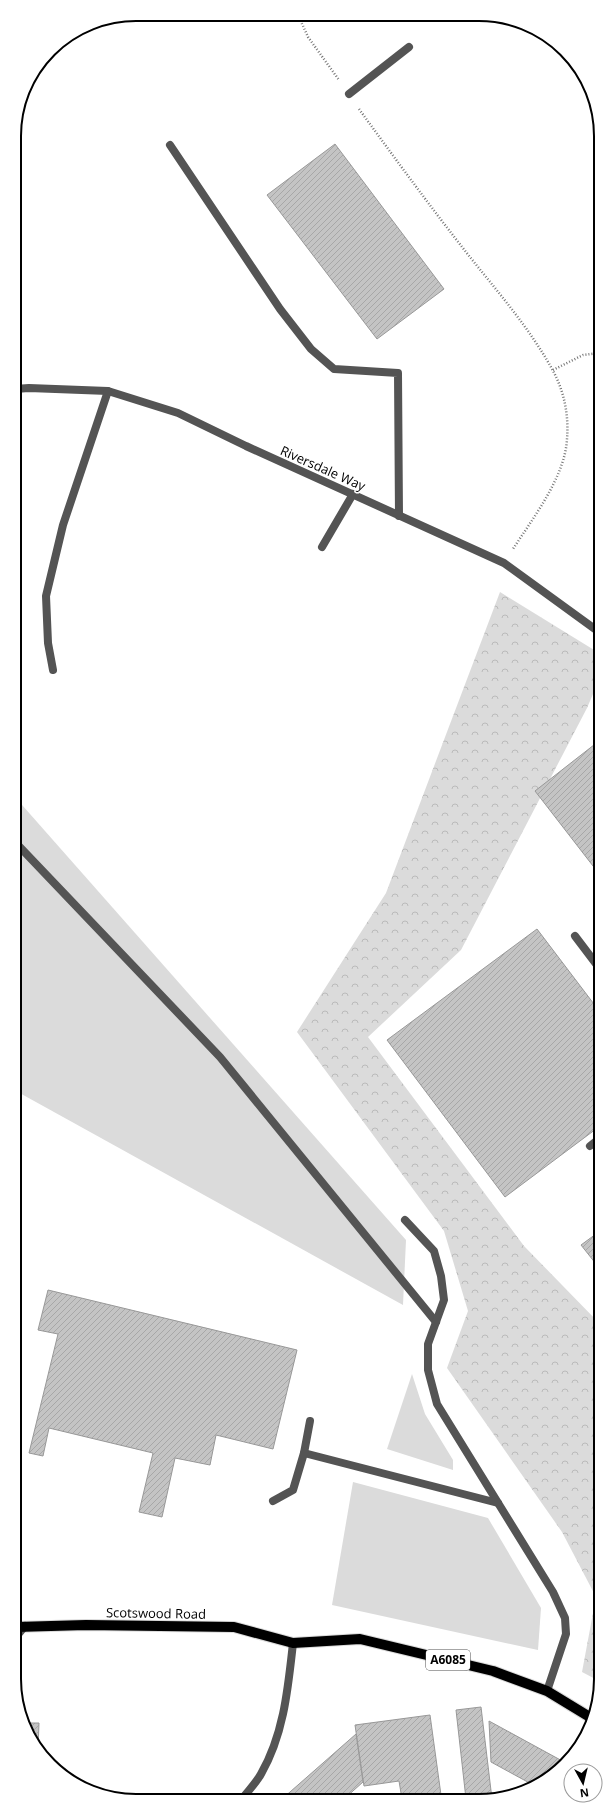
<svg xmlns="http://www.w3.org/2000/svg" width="615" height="1815" viewBox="0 0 615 1815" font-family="'Open Sans',sans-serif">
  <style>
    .grass { fill: #dbdbdb }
    .forest { fill: url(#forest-crowns) }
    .building { fill: url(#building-hatch); stroke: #989898 }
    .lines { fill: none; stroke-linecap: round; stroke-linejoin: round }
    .primary-casing { stroke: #dbdbdb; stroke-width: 12 }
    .path { stroke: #767676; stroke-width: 2.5; stroke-dasharray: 1 2; stroke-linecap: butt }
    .service { stroke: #545454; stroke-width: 8 }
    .tertiary { stroke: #545454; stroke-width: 8 }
    .primary { stroke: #000; stroke-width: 10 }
    .labels { text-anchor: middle; stroke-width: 3; stroke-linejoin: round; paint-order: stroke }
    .shield { fill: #fff; stroke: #4c4c4c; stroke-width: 1 }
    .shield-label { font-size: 12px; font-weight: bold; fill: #000 }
    .street-label { font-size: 13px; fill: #000; stroke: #fff }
    .rim { fill: none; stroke: #000; stroke-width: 2 }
  </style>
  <defs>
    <pattern id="forest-crowns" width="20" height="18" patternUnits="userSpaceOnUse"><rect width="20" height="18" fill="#dbdbdb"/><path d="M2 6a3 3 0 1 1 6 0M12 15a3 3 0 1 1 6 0" fill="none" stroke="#bababa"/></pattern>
    <pattern id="building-hatch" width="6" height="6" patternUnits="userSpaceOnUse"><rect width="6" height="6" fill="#c4c4c4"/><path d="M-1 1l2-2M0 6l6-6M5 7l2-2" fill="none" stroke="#a7a7a7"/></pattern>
  </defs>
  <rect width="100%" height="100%" fill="#fff"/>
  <g class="grass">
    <path d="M15 797 406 1240 403 1305 16 1091Z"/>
    <path d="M412 1374 425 1414 453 1460V1470L387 1449Z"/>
    <path d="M353 1482 488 1518 541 1608 538 1650 332 1605Z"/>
  </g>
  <path class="forest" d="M500 592 599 653V680L587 708 461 950 368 1037 524 1246 600 1324 601 1682 582 1672 596 1597 562 1532 447 1368 468 1311 444 1231 297 1032 386 893Z"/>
  <g class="building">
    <path d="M335 144 444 289 377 339 267 195Z"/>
    <path d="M599 741 600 875 535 791Z"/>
    <path d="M537 929 600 1012V1126L505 1197 387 1040Z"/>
    <path d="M600 1231V1269L581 1245Z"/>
    <path d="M48 1290 297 1350 273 1449 216 1435 210 1465 175 1458 162 1517 139 1512 153 1453 49 1428 43 1456 29 1453 58 1334 38 1330Z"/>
    <path d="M481 1707 492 1799H466L456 1710Z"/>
    <path d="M430 1715 441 1795 419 1799H402L399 1781 364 1786 355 1725Z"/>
    <path d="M489 1721 566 1763 540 1785 535 1786 491 1762Z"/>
    <path d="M24 1723H39L38 1750 30 1740Z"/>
    <path d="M356 1734 363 1782 344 1799H282Z"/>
  </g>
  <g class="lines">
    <defs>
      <path id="primary" d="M16 1627 86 1625 234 1627 293 1643 360 1639 493 1671 547 1691 593 1719"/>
    </defs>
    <use href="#primary" class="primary-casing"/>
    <g class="path">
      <path d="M298 15 308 37 339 80"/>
      <path d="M359 109C394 157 429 205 466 252 496 290 529 327 552 369 564 390 569 415 567 439 565 477 533 518 513 549"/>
      <path d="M553 370 583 355 599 353"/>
    </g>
    <g class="service">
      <path d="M349 94 409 47"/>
      <path d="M170 145 280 309 311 349 334 369 398 373 399 516"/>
      <path d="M15 389 29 388 108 391 178 413 246 446 504 563 599 632"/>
      <path d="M322 547 353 494"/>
      <path d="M53 670 48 643 46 596 63 525 108 391"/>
      <path d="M15 842 220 1057 436 1322"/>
      <path d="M575 936 600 969"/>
      <path d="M590 1146 600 1138"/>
      <path d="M405 1220 434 1251 441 1276 444 1300 428 1344V1370L437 1404 553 1592 565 1618 566 1634 547 1691"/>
      <path d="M304 1453 498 1503"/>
      <path d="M273 1501 293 1490 304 1453 310 1421"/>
      <path d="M16 1637 25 1626"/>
    </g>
    <path class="tertiary" d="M242 1799C248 1791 256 1783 261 1774 284 1734 288 1688 293 1643"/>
    <use href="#primary" class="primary"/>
  </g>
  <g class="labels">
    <rect class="shield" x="426" y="1650" width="44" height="20" rx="3"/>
    <g class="shield-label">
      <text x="448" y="1664">A6085</text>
    </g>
    <g class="street-label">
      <text transform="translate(323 468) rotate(24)" y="5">Riversdale Way</text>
      <text transform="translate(156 1613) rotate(1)" y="5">Scotswood Road</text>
    </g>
  </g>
  <path d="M0 0H615V1815H0ZM136 21H479A115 115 0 0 1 594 136V1679A115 115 0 0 1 479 1794H136A115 115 0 0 1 21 1679V136A115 115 0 0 1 136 21Z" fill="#fff" fill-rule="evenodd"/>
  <path class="rim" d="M136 21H479A115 115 0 0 1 594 136V1679A115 115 0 0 1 479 1794H136A115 115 0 0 1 21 1679V136A115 115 0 0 1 136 21Z"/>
  <g transform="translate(583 1783) rotate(172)"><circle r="19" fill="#ffffff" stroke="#999999"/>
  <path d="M0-3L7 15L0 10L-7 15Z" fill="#000000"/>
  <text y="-6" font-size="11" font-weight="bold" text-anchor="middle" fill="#000000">N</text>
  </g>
</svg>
